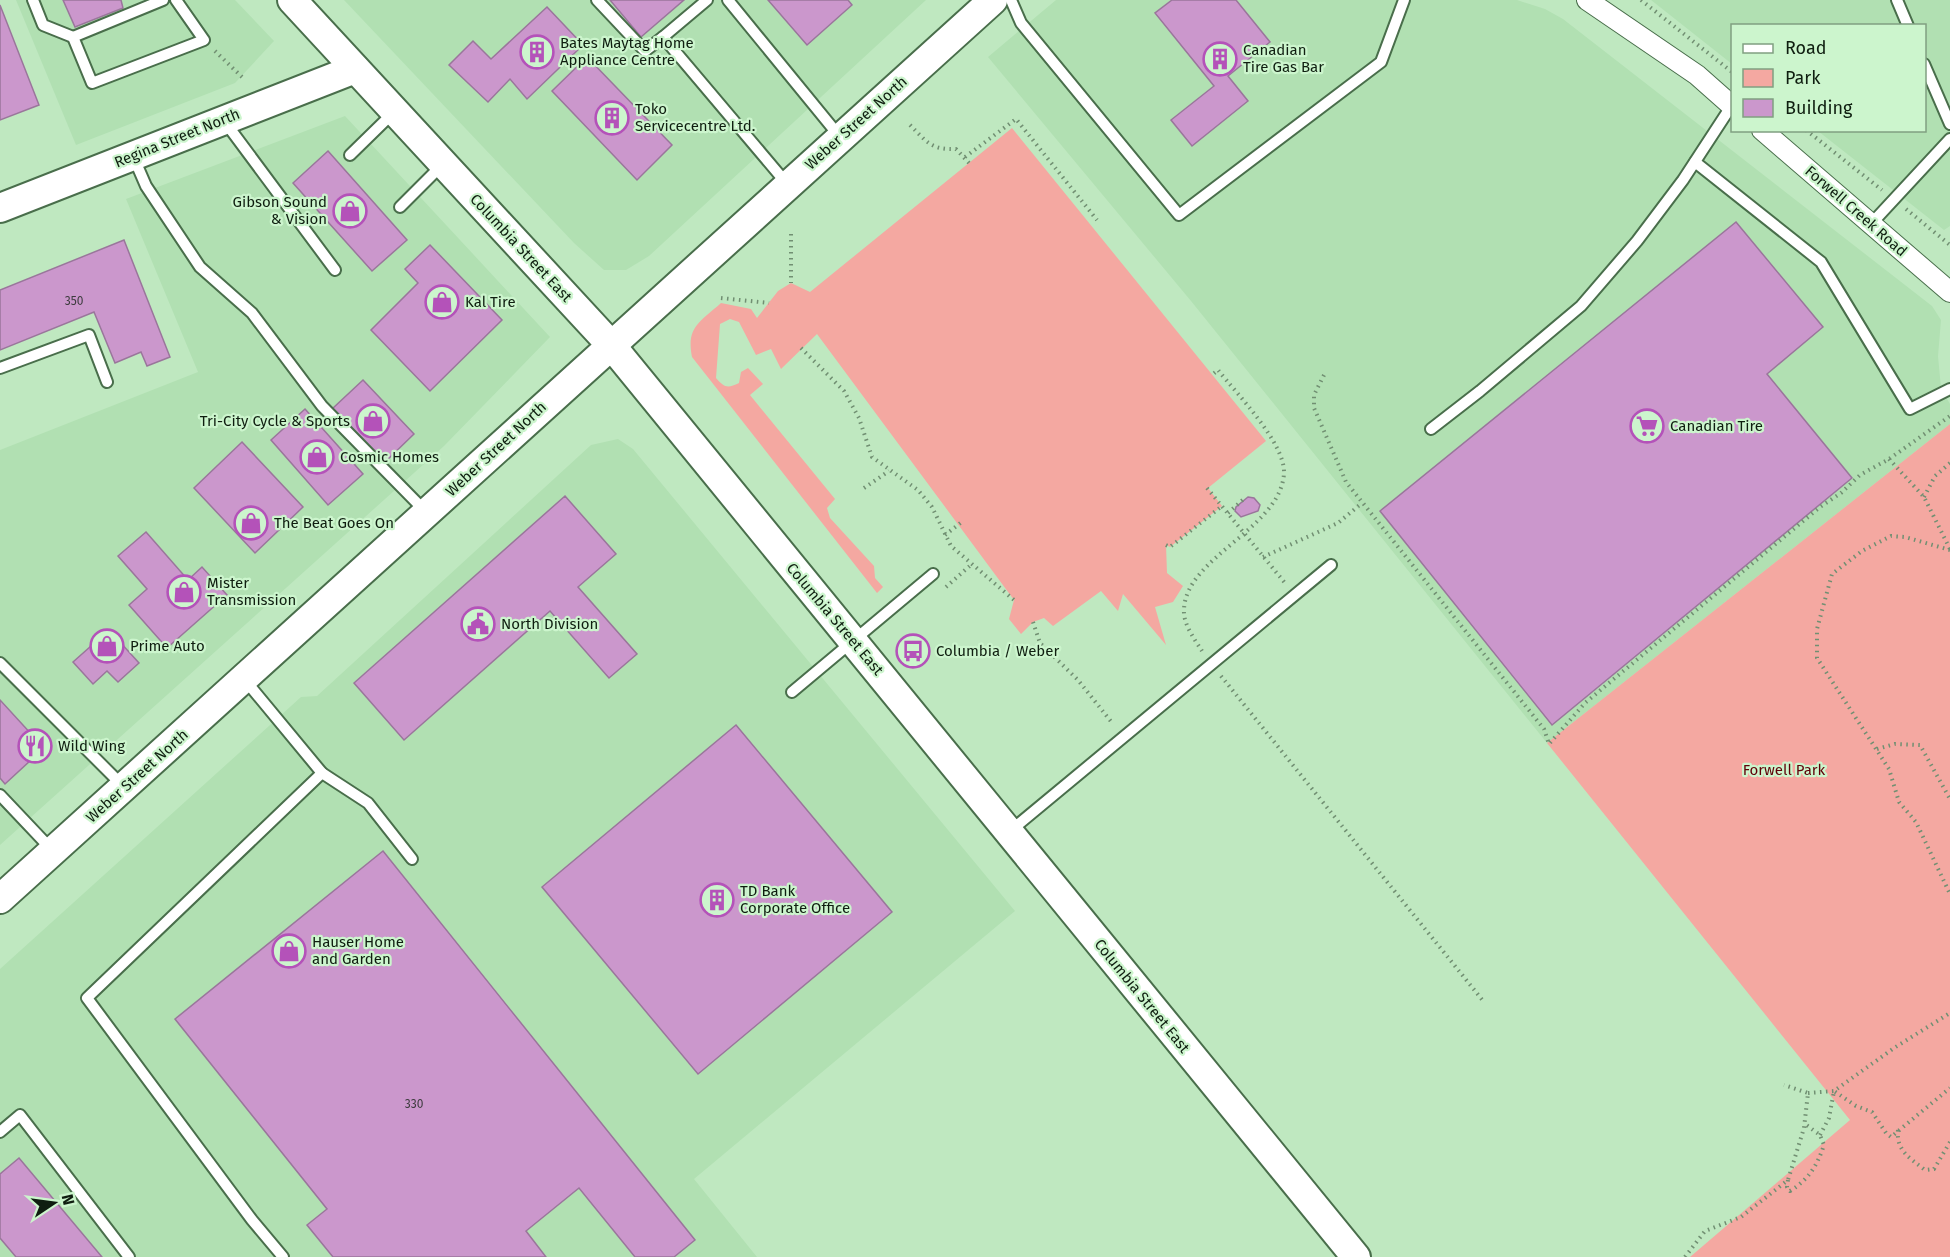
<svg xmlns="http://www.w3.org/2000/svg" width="1950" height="1257" viewBox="0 0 1950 1257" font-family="'Fira Sans',sans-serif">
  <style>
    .built { fill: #b1e0b2 }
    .green { fill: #f4a8a1 }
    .building { fill: #cb97cc; stroke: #9a769b; stroke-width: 1.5 }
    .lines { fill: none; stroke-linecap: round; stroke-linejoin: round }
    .lane-casing { stroke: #496e4b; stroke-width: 14 }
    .street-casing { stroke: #496e4b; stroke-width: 22 }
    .secondary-casing { stroke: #496e4b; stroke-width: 32 }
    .path { stroke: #718f72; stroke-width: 4; stroke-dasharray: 1.5 4.5; stroke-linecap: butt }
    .lane { stroke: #fff; stroke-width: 10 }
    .street { stroke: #fff; stroke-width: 20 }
    .secondary { stroke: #fff; stroke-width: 28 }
    .labels { text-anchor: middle; stroke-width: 4.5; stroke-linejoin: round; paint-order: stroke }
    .number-label { font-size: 12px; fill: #3e3c3f }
    .poi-label { font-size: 15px; fill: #0f1e10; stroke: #ccf5cd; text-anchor: start }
    .street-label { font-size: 15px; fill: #0f1e10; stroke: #ccf5cd }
    .park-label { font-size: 15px; fill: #5f0008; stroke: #ccf5cd }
  </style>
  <rect width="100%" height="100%" fill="#bfe8c0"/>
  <g class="built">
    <path d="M16 0H235L274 41 235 83 76 145Z"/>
    <path d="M344 0H926L649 256 626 270H604L574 243Z"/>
    <path d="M1056 0H1517L1545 9 1563 19 1932 306 1941 320 1938 356 1941 388 1950 404V424L1547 743 1191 301 988 57Z"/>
    <path d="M1651 0H1950V226L1944 230 1818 131 1924 130V26H1732V64Z"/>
    <path d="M345 116 550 337 444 446 0 845V450L198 372 126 199Z"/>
    <path d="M618 439 633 449 1015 911 694 1179 757 1257H0V969L301 697 317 696 591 445Z"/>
  </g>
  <g class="green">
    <path d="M1012 128 1266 441 1208 488 1222 506 1170 547 1166 545 1167 573 1183 586 1173 602 1155 607 1166 645 1123 594 1118 611 1101 591 1053 626 1044 618 1033 622 1021 634 1009 619 1014 600 817 334 781 369 771 349 756 355 739 322 730 319 720 324 716 378C724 387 727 389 739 383L741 372 748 368 763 384 750 395 835 499 827 508 830 518 874 566 875 578 883 587 877 593 692 357C686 327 700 322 721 303L751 309 757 318 778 291 791 283 810 292Z"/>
    <path d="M1950 424V1257H1690L1850 1120 1547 743Z"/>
  </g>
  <g class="building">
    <path d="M63 0H121L123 8 75 27Z"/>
    <path d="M610 0H684L641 37Z"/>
    <path d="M768 0H848L852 5 807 45Z"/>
    <path d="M1172 0H1236L1270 42 1228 76 1248 101 1192 146 1171 120 1214 86 1155 13Z"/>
    <path d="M0 5 39 105 0 120Z"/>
    <path d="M547 7 583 45 527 99 510 79 488 102 449 65 473 41 491 59Z"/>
    <path d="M587 57 672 145 637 180 552 91Z"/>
    <path d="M328 151 407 240 372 271 293 183Z"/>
    <path d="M1736 222 1823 327 1767 374 1852 478 1552 725 1380 511Z"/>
    <path d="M124 240 170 357 147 366 141 352 115 363 94 312 0 350V290Z"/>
    <path d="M430 245 502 320 430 391 371 330 418 283 405 269Z"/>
    <path d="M363 380 414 434 384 463 332 409Z"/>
    <path d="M305 409 363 474 328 505 271 440Z"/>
    <path d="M242 442 303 507 255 553 194 488Z"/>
    <path d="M565 496 616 554 578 587 637 654 609 678 550 611 404 740 354 683Z"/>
    <path d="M1248 497 1254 498 1260 505 1258 511 1241 517 1235 511 1236 507Z"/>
    <path d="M146 532 188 580 202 567 227 595 167 648 129 605 147 589 118 556Z"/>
    <path d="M109 630 139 663 118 682 107 671 93 684 73 662Z"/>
    <path d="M0 700 44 748 5 784 0 778Z"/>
    <path d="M736 725 892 912 698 1074 542 887Z"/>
    <path d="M383 851 695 1240 674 1257H635L579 1188 526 1231 546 1257H333L307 1225 327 1209 175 1019Z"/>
    <path d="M19 1158 102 1257H16L0 1238V1174Z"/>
  </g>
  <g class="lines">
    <defs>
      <g id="lane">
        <path d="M33 0 43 25 73 37"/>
        <path d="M163 0 73 37 92 83 204 40 176 0"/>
        <path d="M597 0 645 51 663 37"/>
        <path d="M707 0 663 37 788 185"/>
        <path d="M728 0 840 137"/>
        <path d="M1011 0 1021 23 1179 215 1381 62 1404 0"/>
        <path d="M1897 0 1908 26"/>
        <path d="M1924 64 1950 124"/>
        <path d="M225 122 335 270"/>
        <path d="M350 155 394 112"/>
        <path d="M133 156 146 186 200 267 252 313 322 406 426 512"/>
        <path d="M1695 162 1821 262 1910 409 1950 389"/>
        <path d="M400 207 443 164"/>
        <path d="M1872 223 1950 139"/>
        <path d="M0 368 89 335 107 382"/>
        <path d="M1431 429 1480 391 1581 306 1637 241 1683 180 1732 105"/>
        <path d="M0 663 122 785"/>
        <path d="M245 680 322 773 87 998 252 1220 283 1257"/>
        <path d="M792 692 933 574"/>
        <path d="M322 773 368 803 412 859"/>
        <path d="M0 795 53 851"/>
        <path d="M1009 832 1331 565"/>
        <path d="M0 1132 20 1115 129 1257"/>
      </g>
      <g id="street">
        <path d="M1587 0 1697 75 1732 106"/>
        <path d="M1762 130 1950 292"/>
      </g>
      <g id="secondary">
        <path d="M292 0 611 345 1356 1257"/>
        <path d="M0 208 355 69"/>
        <path d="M0 899 993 0"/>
      </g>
    </defs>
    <use href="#lane" class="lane-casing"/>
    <use href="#street" class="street-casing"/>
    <use href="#secondary" class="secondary-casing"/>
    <g class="path">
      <path d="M1641 0 1732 72"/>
      <path d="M215 51 242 77"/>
      <path d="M910 125C927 142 931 150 956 149L969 163"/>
      <path d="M1806 130 1882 190"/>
      <path d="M965 157 1016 119 1097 220"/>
      <path d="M1906 209 1950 245"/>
      <path d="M791 234V283"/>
      <path d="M721 298 769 303"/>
      <path d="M801 348 844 391 859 418 872 457 918 490 932 507 951 546 1014 600"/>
      <path d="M1324 375 1314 395V408L1346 482 1544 729 1549 744 1585 703 1820 507 1841 493 1860 475 1889 459 1950 416"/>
      <path d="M1889 459 1924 497 1950 549"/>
      <path d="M864 488 889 471"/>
      <path d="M1207 488 1285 583"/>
      <path d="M1924 497 1935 476 1950 463"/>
      <path d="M1228 513 1245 498"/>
      <path d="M945 535 963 521"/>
      <path d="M1166 545 1170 547 1222 506"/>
      <path d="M1950 550 1905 537 1891 536 1862 551 1832 574 1817 629V658L1889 769 1899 802 1916 822 1950 894"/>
      <path d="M1263 557 1338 523 1362 503"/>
      <path d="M946 587 972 564"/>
      <path d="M1033 622 1040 643 1078 680 1113 724"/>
      <path d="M1202 651C1195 640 1183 624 1184 610 1185 557 1281 529 1284 473 1285 443 1237 394 1218 370L1212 375"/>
      <path d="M1221 676 1484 1002"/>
      <path d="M1877 749 1895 744 1920 745 1950 799"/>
      <path d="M1808 1093 1834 1091 1894 1048 1950 1013"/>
      <path d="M1898 1130C1896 1151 1910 1158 1925 1170L1934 1169 1950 1142"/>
      <path d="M1820 1135 1829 1118 1834 1091 1856 1106 1872 1112 1886 1133 1891 1137 1950 1088"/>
      <path d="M1788 1180 1787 1187 1790 1191C1809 1179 1817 1166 1824 1145L1820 1135 1805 1124"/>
      <path d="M1685 1257 1705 1231 1741 1217 1788 1180 1804 1128 1808 1093 1784 1085"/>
    </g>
    <use href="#lane" class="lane"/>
    <use href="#street" class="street"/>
    <use href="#secondary" class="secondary"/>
  </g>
  <defs>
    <symbol id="building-ring" viewBox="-11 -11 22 22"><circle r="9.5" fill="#ccf5cd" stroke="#b452b9" stroke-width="1.5"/><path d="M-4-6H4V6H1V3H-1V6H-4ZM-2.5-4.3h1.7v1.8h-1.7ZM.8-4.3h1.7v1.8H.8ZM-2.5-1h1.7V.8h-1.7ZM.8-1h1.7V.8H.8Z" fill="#b452b9"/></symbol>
    <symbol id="shop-ring" viewBox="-11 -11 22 22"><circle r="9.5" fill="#ccf5cd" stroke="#b452b9" stroke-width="1.5"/><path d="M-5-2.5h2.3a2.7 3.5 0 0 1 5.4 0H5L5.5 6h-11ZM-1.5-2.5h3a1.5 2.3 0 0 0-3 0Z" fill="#b452b9"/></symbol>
    <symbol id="supermarket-ring" viewBox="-11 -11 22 22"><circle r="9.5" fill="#ccf5cd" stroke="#b452b9" stroke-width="1.5"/><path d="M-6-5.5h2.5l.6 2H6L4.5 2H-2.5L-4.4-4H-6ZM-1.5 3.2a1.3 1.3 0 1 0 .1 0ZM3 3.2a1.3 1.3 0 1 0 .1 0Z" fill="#b452b9"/></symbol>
    <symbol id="civic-ring" viewBox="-11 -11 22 22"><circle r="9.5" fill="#ccf5cd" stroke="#b452b9" stroke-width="1.5"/><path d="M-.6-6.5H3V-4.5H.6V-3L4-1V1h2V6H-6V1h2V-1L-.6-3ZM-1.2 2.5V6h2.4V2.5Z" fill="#b452b9"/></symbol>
    <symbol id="bus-ring" viewBox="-11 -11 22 22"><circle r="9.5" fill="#ccf5cd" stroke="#b452b9" stroke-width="1.5"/><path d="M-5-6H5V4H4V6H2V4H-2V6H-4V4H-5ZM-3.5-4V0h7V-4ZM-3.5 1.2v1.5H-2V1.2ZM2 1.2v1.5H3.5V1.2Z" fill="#b452b9"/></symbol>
    <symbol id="restaurant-ring" viewBox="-11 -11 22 22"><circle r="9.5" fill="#ccf5cd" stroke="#b452b9" stroke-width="1.5"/><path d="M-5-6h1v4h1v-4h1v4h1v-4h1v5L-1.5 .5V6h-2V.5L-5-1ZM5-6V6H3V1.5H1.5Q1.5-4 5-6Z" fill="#b452b9"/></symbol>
  </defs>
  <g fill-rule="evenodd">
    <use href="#building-ring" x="518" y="33" width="38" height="38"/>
    <use href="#building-ring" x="1201" y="40" width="38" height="38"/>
    <use href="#building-ring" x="593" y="99" width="38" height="38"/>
    <use href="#shop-ring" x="331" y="192" width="38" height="38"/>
    <use href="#shop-ring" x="423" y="283" width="38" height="38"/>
    <use href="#shop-ring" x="354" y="402" width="38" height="38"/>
    <use href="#supermarket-ring" x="1628" y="407" width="38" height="38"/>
    <use href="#shop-ring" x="298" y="438" width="38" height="38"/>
    <use href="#shop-ring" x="232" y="504" width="38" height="38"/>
    <use href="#shop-ring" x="165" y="573" width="38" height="38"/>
    <use href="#civic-ring" x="459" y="605" width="38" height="38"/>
    <use href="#shop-ring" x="88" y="627" width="38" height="38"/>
    <use href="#bus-ring" x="894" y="632" width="38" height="38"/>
    <use href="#restaurant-ring" x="16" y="727" width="38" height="38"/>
    <use href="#building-ring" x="698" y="881" width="38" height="38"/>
    <use href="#shop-ring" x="270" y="932" width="38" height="38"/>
  </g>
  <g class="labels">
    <g class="number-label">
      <text x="74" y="305">350</text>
      <text x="414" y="1108">330</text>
    </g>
    <g class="poi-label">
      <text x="560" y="48">Bates Maytag Home<tspan x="560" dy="17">Appliance Centre</tspan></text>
      <text x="1243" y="55">Canadian<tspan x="1243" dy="17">Tire Gas Bar</tspan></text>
      <text x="635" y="114">Toko<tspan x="635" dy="17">Servicecentre Ltd.</tspan></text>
      <text x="327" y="207" text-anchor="end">Gibson Sound<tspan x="327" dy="17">&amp; Vision</tspan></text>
      <text x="465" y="307">Kal Tire</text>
      <text x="350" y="426" text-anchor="end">Tri-City Cycle &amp; Sports</text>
      <text x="1670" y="431">Canadian Tire</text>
      <text x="340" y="462">Cosmic Homes</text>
      <text x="274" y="528">The Beat Goes On</text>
      <text x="207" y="588">Mister<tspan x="207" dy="17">Transmission</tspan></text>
      <text x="501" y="629">North Division</text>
      <text x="130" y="651">Prime Auto</text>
      <text x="936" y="656">Columbia / Weber</text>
      <text x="58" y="751">Wild Wing</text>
      <text x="740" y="896">TD Bank<tspan x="740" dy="17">Corporate Office</tspan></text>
      <text x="312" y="947">Hauser Home<tspan x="312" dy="17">and Garden</tspan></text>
    </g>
    <g class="street-label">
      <text transform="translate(856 123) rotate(-42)" y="5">Weber Street North</text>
      <text transform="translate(177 138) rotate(-22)" y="5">Regina Street North</text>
      <text transform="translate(1856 211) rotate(41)" y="5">Forwell Creek Road</text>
      <text transform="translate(521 248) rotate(47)" y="5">Columbia Street East</text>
      <text transform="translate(496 449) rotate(-43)" y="5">Weber Street North</text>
      <text transform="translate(835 619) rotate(50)" y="5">Columbia Street East</text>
      <text transform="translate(137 776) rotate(-42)" y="5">Weber Street North</text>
      <text transform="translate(1142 996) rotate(51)" y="5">Columbia Street East</text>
    </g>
    <g class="park-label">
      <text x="1784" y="775">Forwell Park</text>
    </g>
  </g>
  <rect x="1731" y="24" width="195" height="108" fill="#ccf5cd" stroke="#809f81" stroke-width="1.5"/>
  <rect x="1743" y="44" width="30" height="9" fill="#ffffff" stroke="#809f81" stroke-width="1.5"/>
  <text x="1785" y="54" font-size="18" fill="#0f1e10">Road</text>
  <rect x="1743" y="69" width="30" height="18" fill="#f4a8a1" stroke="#809f81" stroke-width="1.5"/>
  <text x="1785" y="84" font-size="18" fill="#0f1e10">Park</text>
  <rect x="1743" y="99" width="30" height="18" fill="#cb97cc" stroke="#809f81" stroke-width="1.5"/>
  <text x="1785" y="114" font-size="18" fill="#0f1e10">Building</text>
  <g transform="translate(54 1203) rotate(77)" stroke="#ccf5cd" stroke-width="4.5" paint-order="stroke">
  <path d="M0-4.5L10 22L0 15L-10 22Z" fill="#0f1e10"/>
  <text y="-9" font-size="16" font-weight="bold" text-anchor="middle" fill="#0f1e10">N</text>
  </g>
</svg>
